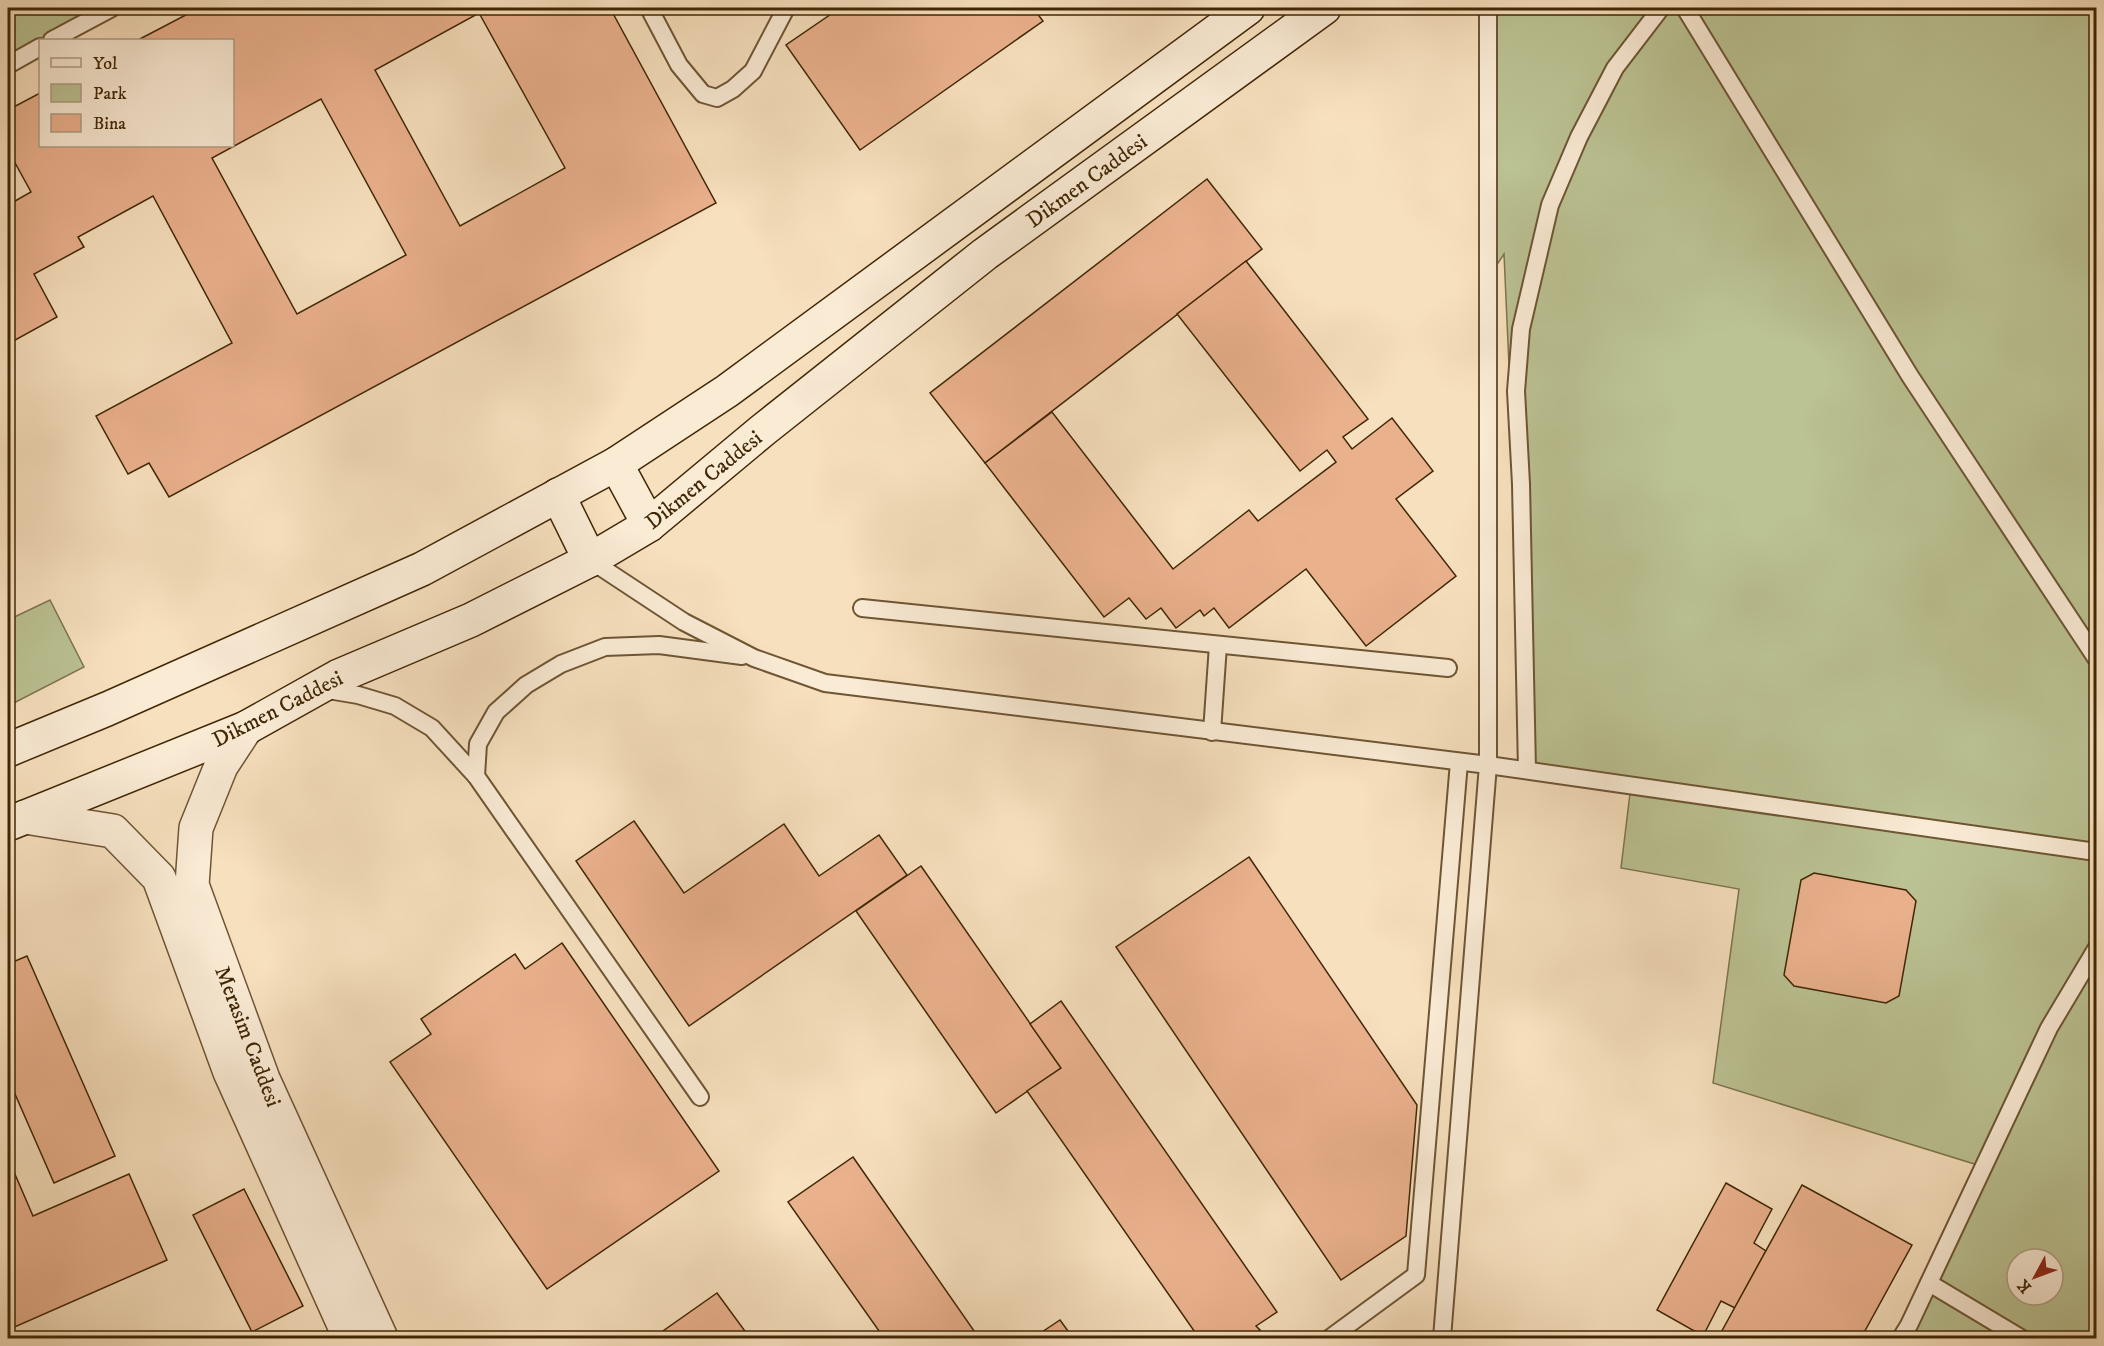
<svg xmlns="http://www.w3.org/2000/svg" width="2104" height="1346" viewBox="0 0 2104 1346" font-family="'IM FELL DW Pica',serif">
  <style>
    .green { fill: #bbc293; stroke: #7e744c; stroke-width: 1.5; fill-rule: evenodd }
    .building { fill: #eab18d; stroke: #402705; stroke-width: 1.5; fill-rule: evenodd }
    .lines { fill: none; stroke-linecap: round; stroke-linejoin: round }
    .lane-casing { stroke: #6e5533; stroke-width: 20 }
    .street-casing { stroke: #6e5533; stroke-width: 36 }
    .secondary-casing { stroke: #402705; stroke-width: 36 }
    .lane { stroke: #faebd5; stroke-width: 16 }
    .street { stroke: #faebd5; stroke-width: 33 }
    .secondary { stroke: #faebd5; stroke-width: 33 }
    .labels { text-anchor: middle; stroke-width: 6; stroke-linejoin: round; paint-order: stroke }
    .street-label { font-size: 22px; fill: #402705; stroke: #faebd5 }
  </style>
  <rect width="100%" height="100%" fill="#f7e0be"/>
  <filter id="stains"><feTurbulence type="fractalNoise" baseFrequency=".00333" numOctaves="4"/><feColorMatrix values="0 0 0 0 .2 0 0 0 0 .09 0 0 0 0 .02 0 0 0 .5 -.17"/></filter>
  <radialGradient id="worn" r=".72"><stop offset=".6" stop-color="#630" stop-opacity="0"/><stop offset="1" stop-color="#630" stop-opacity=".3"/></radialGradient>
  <g class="green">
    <path d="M8 8H112L8 65Z"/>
    <path d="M1488 8H2096V1338H1901L1984 1167 1713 1083 1739 889 1621 868 1631 785 1527 770 1504 254 1488 278ZM2017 1259H2053V1295H2017Z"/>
    <path d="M50 600 84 667 8 706V620Z"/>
  </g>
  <g class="building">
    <path d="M199 8H610L716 203 169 497 149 463 128 474 96 416 232 343 153 196 78 237 84 247 34 274 57 317 8 344V205L31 192 8 150V110L40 93V146H232V40H138ZM479 13 565 168 460 226 375 70ZM321 99 406 255 297 314 212 158Z"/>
    <path d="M840 8H1033L1043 21 860 150 786 45Z"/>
    <path d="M1207 179 1262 249 985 463 930 393Z"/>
    <path d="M1246 261 1368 419 1343 437 1352 449 1392 418 1433 471 1396 499 1456 576 1366 646 1306 569 1229 628 1214 608 1204 616 1200 610 1176 628 1161 608 1146 619 1129 598 1104 617 985 463 1052 412 1173 569 1249 510 1258 521 1336 462 1327 450 1300 471 1177 314Z"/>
    <path d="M634 821 684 893 784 824 819 876 879 835 907 875 689 1026 576 861Z"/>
    <path d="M1249 857 1417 1105 1406 1236 1341 1280 1116 947Z"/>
    <path d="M921 866 1061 1068 996 1113 856 911Z"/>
    <path d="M1814 873 1906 890 1916 901 1899 996 1886 1003 1794 986 1784 975 1801 880Z"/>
    <path d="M562 943 719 1171 547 1289 390 1062 431 1034 421 1019 515 954 525 969Z"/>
    <path d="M27 956 115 1156 54 1183 8 1078V964Z"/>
    <path d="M1061 1001 1277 1312 1256 1326 1260 1330 1248 1338H1199L1027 1091 1061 1068 1030 1024Z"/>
    <path d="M853 1157 979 1338H884L788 1202Z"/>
    <path d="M8 1158 33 1216 129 1174 167 1260 10 1329 8 1324Z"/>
    <path d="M1726 1183 1772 1209 1754 1243 1766 1251 1735 1308 1721 1301 1703 1336 1657 1310Z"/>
    <path d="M1802 1185 1912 1245 1861 1338H1718Z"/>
    <path d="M244 1189 303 1306 252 1332 193 1215Z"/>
    <path d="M717 1293 750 1338H653Z"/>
    <path d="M1060 1320 1073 1338H1033Z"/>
  </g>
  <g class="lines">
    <defs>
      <g id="lane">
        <path d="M649 8 679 65 703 94 717 98 733 89 753 71 786 8"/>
        <path d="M1685 8 1910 376 2096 658"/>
        <path d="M52 40 112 8"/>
        <path d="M8 65 40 47"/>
        <path d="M590 560 684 622 754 658 825 683 1488 765 2096 852"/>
        <path d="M862 608 1448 668"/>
        <path d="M322 689 358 695 395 706 432 728 476 776 700 1097"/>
        <path d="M1212 732 1218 645"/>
        <path d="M1527 770 1521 484 1516 391 1521 329 1550 205 1579 137 1615 68 1661 8"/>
        <path d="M476 776 478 744 496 712 526 685 561 664 605 647 659 645 742 656"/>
        <path d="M1929 1283 2021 1338"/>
        <path d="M1330 1338 1416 1275 1459 762"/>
        <path d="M1442 1338 1488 765V8"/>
        <path d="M1901 1338 1909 1325 2049 1028 2096 949"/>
      </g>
      <g id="street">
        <path d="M246 728 221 766 196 828 192 885 263 1079 381 1338"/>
        <path d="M25 817 113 831 159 878 230 1072 350 1338"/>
      </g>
      <g id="secondary">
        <path d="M616 464 649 525"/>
        <path d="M558 495 590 560"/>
        <path d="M8 750 107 709 422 569 616 464 727 391 1248 8"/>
        <path d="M8 824 246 728 339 676 471 620 590 560 649 525 763 430 985 254 1324 8"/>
      </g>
    </defs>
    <use href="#lane" class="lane-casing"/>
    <use href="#street" class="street-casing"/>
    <use href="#secondary" class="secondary-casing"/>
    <use href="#lane" class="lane"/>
    <use href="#street" class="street"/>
    <use href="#secondary" class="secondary"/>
  </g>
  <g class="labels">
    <g class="street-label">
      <text transform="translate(1086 180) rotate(-36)" y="8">Dikmen Caddesi</text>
      <text transform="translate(703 479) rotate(-39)" y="8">Dikmen Caddesi</text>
      <text transform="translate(277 708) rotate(-27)" y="8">Dikmen Caddesi</text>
      <text transform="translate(249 1036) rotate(69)" y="8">Merasim Caddesi</text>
    </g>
  </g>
  <rect width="2104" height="1346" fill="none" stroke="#f7e0be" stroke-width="30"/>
  <rect x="9" y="9" width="2086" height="1328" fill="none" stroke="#402705" stroke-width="3"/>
  <rect x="15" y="15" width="2074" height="1316" fill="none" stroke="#402705" stroke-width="1.5"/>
  <rect x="39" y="39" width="195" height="108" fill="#faebd5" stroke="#b09d82" stroke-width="1.5"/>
  <rect x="51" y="58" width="30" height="9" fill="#faebd5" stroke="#b09d82" stroke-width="1.5"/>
  <text x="93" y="69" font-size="18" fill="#402705">Yol</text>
  <rect x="51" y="84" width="30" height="18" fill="#bbc293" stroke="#b09d82" stroke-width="1.5"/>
  <text x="93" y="99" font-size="18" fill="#402705">Park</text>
  <rect x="51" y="114" width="30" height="18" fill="#eab18d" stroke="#b09d82" stroke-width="1.5"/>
  <text x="93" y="129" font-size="18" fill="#402705">Bina</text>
  <g transform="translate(2035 1277) rotate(229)"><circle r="28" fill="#faebd5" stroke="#b09d82" stroke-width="1.5"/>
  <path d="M0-4.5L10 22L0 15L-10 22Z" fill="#8f2418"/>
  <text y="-9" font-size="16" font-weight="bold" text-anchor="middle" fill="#402705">K</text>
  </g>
  <rect width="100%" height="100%" filter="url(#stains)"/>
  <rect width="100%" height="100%" fill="url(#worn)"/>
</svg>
